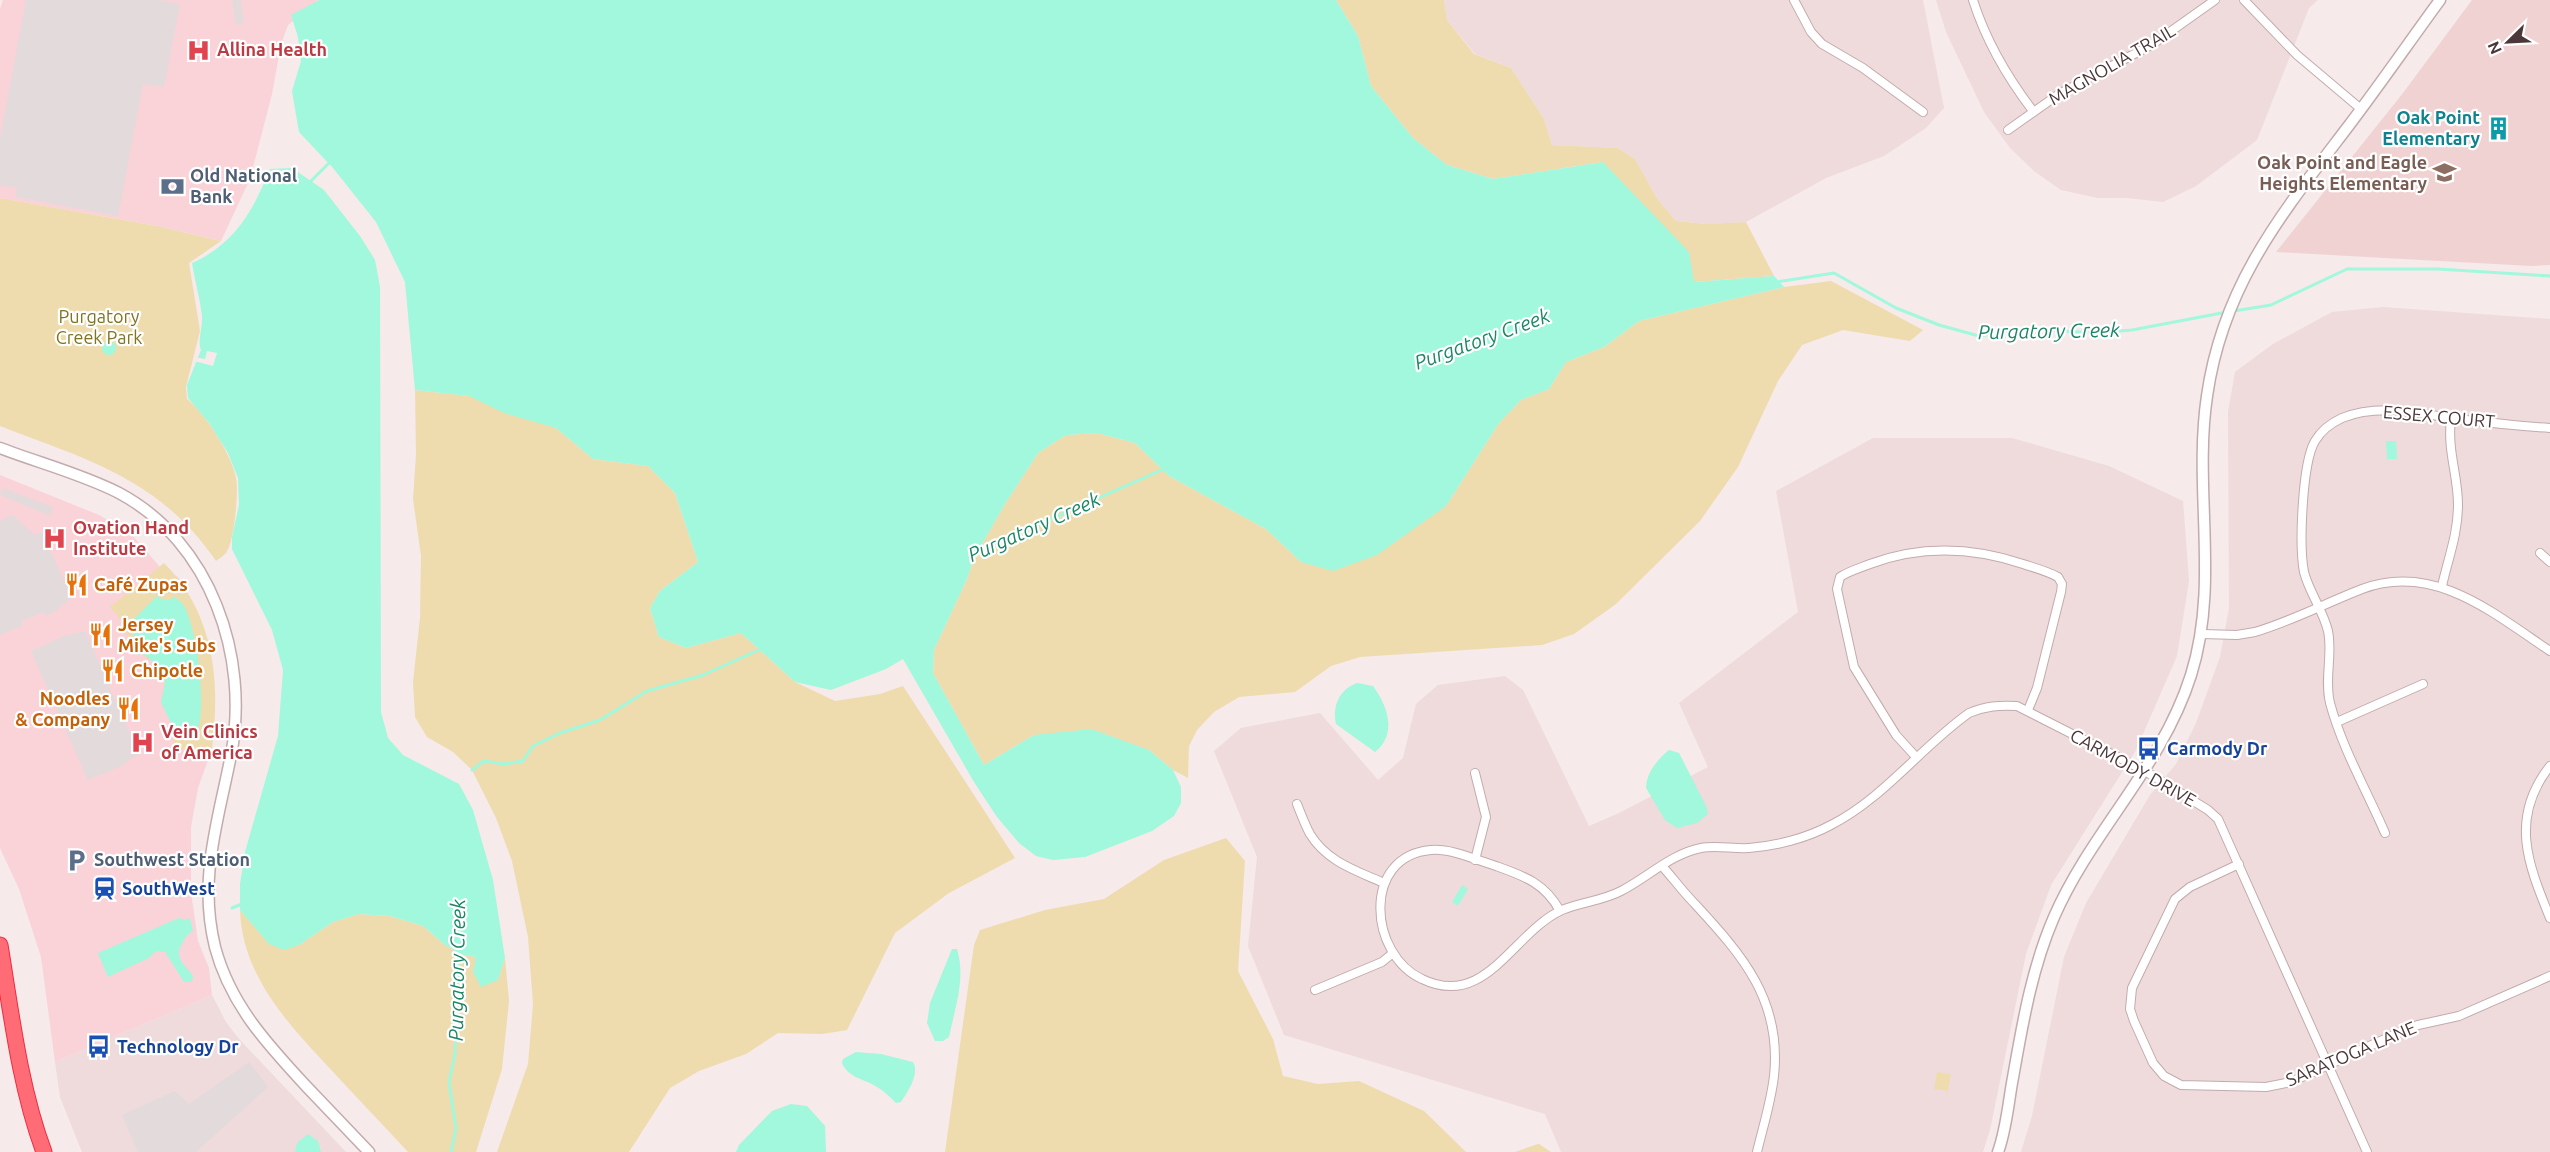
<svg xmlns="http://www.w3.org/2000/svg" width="2550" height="1152" viewBox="0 0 2550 1152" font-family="Ubuntu,sans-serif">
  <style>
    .residential { fill: #efdbdc }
    .commercial { fill: #fad3d9 }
    .education { fill: #f1d2d3 }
    .green { fill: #eedcaf }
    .parking { fill: #e2dadb }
    .water { fill: #a1f8dc }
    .pier { fill: #f6eaea }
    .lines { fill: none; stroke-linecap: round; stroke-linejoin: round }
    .stream { stroke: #a1f8dc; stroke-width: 3 }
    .minor-casing { stroke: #c3abad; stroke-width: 10 }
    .tertiary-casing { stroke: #c3abad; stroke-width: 13 }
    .motorway-casing { stroke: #ee2c3f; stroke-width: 17 }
    .minor { stroke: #fff; stroke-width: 8 }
    .tertiary { stroke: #fff; stroke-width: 10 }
    .motorway { stroke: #ff6c76; stroke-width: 15 }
    .labels { text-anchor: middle; stroke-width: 4.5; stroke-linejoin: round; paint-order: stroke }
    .health-label { font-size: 18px; font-weight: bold; fill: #be3a42; stroke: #fff; text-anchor: start }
    .street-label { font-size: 18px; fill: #4b3739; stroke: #fff }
    .culture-label { font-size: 18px; font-weight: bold; fill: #0d838f; stroke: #fff; text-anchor: end }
    .education-label { font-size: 18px; font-weight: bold; fill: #785e54; stroke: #fff; text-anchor: end }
    .service-label { font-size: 18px; font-weight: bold; fill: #4e5e75; stroke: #fff; text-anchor: start }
    .park-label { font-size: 18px; fill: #7f7521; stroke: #fff }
    .food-label { font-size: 18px; font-weight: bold; fill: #c56008; stroke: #fff; text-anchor: start }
    .transit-label { font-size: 18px; font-weight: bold; fill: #164399; stroke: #fff; text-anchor: start }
    .water-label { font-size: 20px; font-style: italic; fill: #1c8665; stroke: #fff }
  </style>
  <rect width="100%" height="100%" fill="#f6eaea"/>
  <g class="residential">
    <path d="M1444 0H1923L1944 108 1926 128 1884 156 1826 178 1746 222 1706 224 1676 221 1658 200 1635 159 1618 148 1552 145 1544 119 1511 68 1475 54 1447 20Z"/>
    <path d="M1936 0H2318L2309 8 2257 140 2196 186 2163 202 2127 198H2098L2061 190 2034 171 2010 148 1984 112 1946 32Z"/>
    <path d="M2383 307 2550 319V1152H2021L2032 1116 2064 957 2086 903 2150 795 2176 764 2196 723 2220 657 2229 608 2228 412 2235 372 2273 344 2332 312Z"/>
    <path d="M1873 438H2012L2109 466 2183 501 2189 581 2177 656 2136 750 2051 885 2026 954 1990 1130 1983 1152H1561L1545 1114 1284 1035 1248 946 1257 857 1214 751 1241 728 1320 713 1378 780 1403 758 1416 704 1438 685 1505 676 1523 690 1589 826 1617 814 1708 767 1679 703 1798 612 1776 491Z"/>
    <path d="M212 995 226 1022 239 1039 346 1152H82L60 1097 55 1062Z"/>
  </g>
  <g class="commercial">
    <path d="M3 0H318L288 25 281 44 272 94 250 179 221 241 157 226 0 198V9Z"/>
    <path d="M0 475 99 515 131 534 160 567 178 577 211 647 212 749 198 788 191 827V892L198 941 209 968 212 995 55 1062 41 957 19 889 0 848Z"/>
  </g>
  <path class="education" d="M2472 0H2550V265L2531 266 2276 252 2403 93Z"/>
  <g class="green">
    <path d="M1336 0H1444L1447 20 1474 54 1511 68 1544 119 1552 145 1618 148 1635 159 1658 200 1676 221 1706 224 1746 222 1774 276 1694 282 1603 162 1493 179 1447 165 1413 138 1371 86 1358 36Z"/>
    <path d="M0 198 157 226 221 241 189 263 200 331 186 387 187 399C205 413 232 455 236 478 239 490 234 542 227 551 225 555 220 558 216 561 160 479 88 460 0 426Z"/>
    <path d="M1831 281 1923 330 1910 341 1843 330 1802 345 1778 381 1738 467 1700 521 1616 604 1574 634 1542 645 1360 657 1331 666 1295 692 1239 697 1214 712 1197 730 1189 746 1188 778 1173 770 1149 750 1034 735 984 765 933 673 934 650 967 579 975 556 1005 504 1038 453 1066 435 1097 433 1135 443 1169 476 1266 529 1301 562 1446 506 1499 423 1521 400 1549 389 1566 362 1604 347 1639 321 1784 287Z"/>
    <path d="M415 390 469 396 556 428 593 459 648 466 675 493 698 562 660 591 650 608 659 637 686 648 741 633 795 682 835 701 880 694 903 686 1015 858 949 893 895 933 847 1030 822 1034 778 1033 746 1054 699 1071 670 1088 629 1152H497L528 1064 533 1004 528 937 512 861 496 818 472 770 453 752 427 737 415 717 413 682 420 618 421 556 413 499 416 454Z"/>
    <path d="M164 563C214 613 221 682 212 749L174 750 172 724 161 702 165 683 162 670 153 661 145 657 122 629 121 620 110 607Z"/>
    <path d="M1226 838 1245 861 1238 971 1273 1039 1283 1076 1318 1084 1359 1081 1424 1111 1466 1152H945L974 945 980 930 1045 910 1104 899 1164 860Z"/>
    <path d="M240 910 253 925 299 945 333 922 359 914 390 916 423 926 445 945 463 955 476 957 498 980 505 958 509 1001 502 1069 476 1152H408C384 1126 359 1100 335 1074 292 1028 242 978 240 910Z"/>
    <path d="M1937 1072 1951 1074 1948 1091 1934 1089Z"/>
    <path d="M1539 1144 1551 1152H1515L1538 1144Z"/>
  </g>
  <g class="parking">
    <path d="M26 0H159L180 4 164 87 143 84 118 216 16 197 17 188 0 185V139Z"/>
    <path d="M232 0H241L244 24 236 25Z"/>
    <path d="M3 488 53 507 50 516 0 495Z"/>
    <path d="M12 515 35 535 42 532 72 598 54 612 46 615 44 612 22 621V626L0 635V521Z"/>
    <path d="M85 631 139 755 131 758 122 766 88 780 31 651 64 636Z"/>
    <path d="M249 1062 268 1087 196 1152H138L122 1115 175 1091 189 1104Z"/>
  </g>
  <g class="water">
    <path d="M319 0H1336L1358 36 1371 86 1413 138 1447 165 1493 179 1603 162 1689 252 1694 282 1774 276 1784 287 1639 321 1604 347 1566 362 1549 389 1521 400 1499 423 1446 506 1377 555 1333 571 1301 562 1266 529 1169 476 1135 443 1097 433 1066 435 1038 453 1005 504 975 556 967 579 934 650 933 673 984 765 1034 735 1091 729 1149 750 1173 770 1181 787V803L1174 816 1152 831 1085 857 1053 860 1036 856 1019 843 997 817 974 782 903 659 886 669 831 690 795 682 741 633 686 648 659 637 650 608 660 591 698 562 675 493 648 466 593 459 556 428 504 413 469 396 415 390 405 282 376 222 333 168 299 132 292 91 301 61 298 37 291 15Z"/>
    <path d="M292 168 324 190 360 236 375 260 380 287 381 712 388 738 403 755 459 784 473 810 493 880 505 958 498 980 481 987 473 972 476 957 463 955 445 945 423 926 390 916 359 914 333 922 299 945 284 950 269 944 240 910V884L245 852 278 736 283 670 272 630 232 549V537L239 505 238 478 228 453 209 423 188 398 187 385 201 350C197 341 203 327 202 316 200 299 195 281 192 263 235 244 253 211 270 169Z"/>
    <circle cx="109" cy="348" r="7"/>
    <path d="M2386 441H2396L2397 459H2387Z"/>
    <path d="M157 596 164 600H171L174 596C177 599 182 602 184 606 196 625 208 711 197 731 195 733 193 735 191 738L172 724 168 717 161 702 165 683 162 670 143 653 138 655 136 651 139 649 133 634 127 629 129 624Z"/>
    <path d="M1357 683 1373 686C1387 705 1398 734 1375 752L1336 724C1332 706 1339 690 1357 683Z"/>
    <path d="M1669 750 1679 753 1707 808 1708 814 1697 823 1677 828 1665 820 1646 788C1646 773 1658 759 1669 750Z"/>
    <path d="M1462 885 1468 889 1458 906 1452 902Z"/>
    <path d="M179 918 186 920 190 918 193 931C187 934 186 937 183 942 173 958 184 963 193 976L192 982H184L165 952 156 951 149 958 108 977 98 953Z"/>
    <path d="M952 949H957C966 978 955 1008 949 1037L943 1041H935L927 1023 930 1003Z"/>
    <path d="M856 1052 881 1054 913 1062C920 1073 908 1092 901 1102L896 1103C890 1097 884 1091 877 1087 865 1079 848 1078 842 1063L843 1059Z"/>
    <path d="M791 1104 807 1106 825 1126 826 1152H736L739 1145 772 1111Z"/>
    <path d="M308 1134 318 1141 321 1152H295L297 1143Z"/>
  </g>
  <path class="pier" d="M207 351 217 353 213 366 194 361 195 357 205 359Z"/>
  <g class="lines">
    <g class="stream">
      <path d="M311 181 329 163"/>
      <path d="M1777 282 1834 273 1896 308 1939 325 1979 336 2026 329 2096 333 2132 330 2227 312"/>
      <path d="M2234 311 2271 305 2347 269H2438L2550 276"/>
      <path d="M975 553 1166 468"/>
      <path d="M472 770 484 761 504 764 523 761 533 746 560 733 600 720 647 691 703 675 761 649"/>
      <path d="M232 908 242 904"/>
      <path d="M451 1152 456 1129 449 1082 455 1054 459 951"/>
    </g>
    <defs>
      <g id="minor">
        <path d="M1794 0 1811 32 1822 44 1863 68 1923 112"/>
        <path d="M1973 0C1986 41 2007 77 2033 111"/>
        <path d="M2244 0 2297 55 2361 109"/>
        <path d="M2008 130 2059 94 2153 44 2215 0"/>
        <path d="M2540 553 2550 562"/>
        <path d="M2442 586C2448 559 2458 534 2458 505 2458 474 2447 452 2451 418"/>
        <path d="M2202 634 2237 635 2255 632C2292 621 2326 603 2362 589 2434 562 2493 613 2550 651"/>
        <path d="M2337 722 2423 684"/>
        <path d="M1916 757 1896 735 1854 667 1837 589 1840 577C1849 571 1860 568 1870 564 1921 545 1972 547 2023 564 2035 568 2047 571 2058 577L2062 584 2061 592 2037 688 2028 710"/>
        <path d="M2550 766C2509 818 2528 864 2550 918"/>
        <path d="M1475 773 1486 817 1475 860"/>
        <path d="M1297 804C1301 814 1305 825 1310 834 1327 862 1357 871 1384 883"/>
        <path d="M2385 833C2367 791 2342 748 2330 703 2324 679 2333 655 2328 631 2323 610 2309 592 2304 572 2299 546 2302 463 2315 441 2321 431 2331 423 2342 418 2376 404 2416 412 2450 418 2483 422 2517 426 2550 428"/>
        <path d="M2239 864 2190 887 2175 899 2132 988 2130 1009 2134 1021 2153 1063 2164 1076 2181 1085 2266 1087 2291 1082 2398 1033 2418 1025 2459 1016 2550 976"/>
        <path d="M1662 866C1673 878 1683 892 1695 904 1742 955 1782 1000 1774 1076 1771 1102 1763 1127 1757 1152"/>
        <path d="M1560 911C1545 883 1524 876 1496 866 1476 860 1451 848 1431 850 1361 856 1369 955 1422 979 1486 1010 1513 932 1562 910 1581 902 1602 901 1621 891 1648 877 1671 854 1701 848 1716 845 1733 849 1749 848 1776 846 1807 838 1831 825 1884 798 1921 747 1969 713 1986 706 1999 705 2017 706L2145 771 2208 810 2218 819 2367 1152"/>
        <path d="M1315 990 1382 962 1393 953"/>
      </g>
      <g id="tertiary">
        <path d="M0 448C39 463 82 474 119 493 211 542 250 657 231 755 218 822 198 878 215 947 230 1004 267 1044 306 1086 327 1108 348 1130 369 1152"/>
        <path d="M1998 1152C2006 1130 2008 1106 2012 1083 2022 1027 2031 970 2054 917 2092 830 2162 767 2191 675 2220 583 2193 489 2207 396 2223 283 2284 211 2350 124 2381 83 2410 41 2440 0"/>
      </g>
      <path id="motorway" d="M0 945C11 1012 20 1088 44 1152"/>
    </defs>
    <use href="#minor" class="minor-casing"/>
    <use href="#tertiary" class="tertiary-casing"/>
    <use href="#motorway" class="motorway-casing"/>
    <use href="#minor" class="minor"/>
    <use href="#tertiary" class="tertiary"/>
    <use href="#motorway" class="motorway"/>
  </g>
  <defs>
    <symbol id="hospital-bare" viewBox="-9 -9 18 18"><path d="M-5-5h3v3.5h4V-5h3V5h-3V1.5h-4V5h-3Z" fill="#e0444e" stroke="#fff" stroke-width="2.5" paint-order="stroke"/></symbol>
    <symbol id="building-bare" viewBox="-9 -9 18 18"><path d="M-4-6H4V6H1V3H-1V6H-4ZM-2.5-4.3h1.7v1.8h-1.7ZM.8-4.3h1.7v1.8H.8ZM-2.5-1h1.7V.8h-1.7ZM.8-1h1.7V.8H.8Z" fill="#0f9aa8" stroke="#fff" stroke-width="2.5" paint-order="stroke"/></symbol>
    <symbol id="school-bare" viewBox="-9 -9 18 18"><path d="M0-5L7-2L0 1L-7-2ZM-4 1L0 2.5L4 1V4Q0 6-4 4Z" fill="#8d6e63" stroke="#fff" stroke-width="2.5" paint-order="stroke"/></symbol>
    <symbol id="bank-bare" viewBox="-9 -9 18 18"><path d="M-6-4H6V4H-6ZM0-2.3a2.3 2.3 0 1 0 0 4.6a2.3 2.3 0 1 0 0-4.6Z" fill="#5c6f8a" stroke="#fff" stroke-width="2.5" paint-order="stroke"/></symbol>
    <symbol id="restaurant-bare" viewBox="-9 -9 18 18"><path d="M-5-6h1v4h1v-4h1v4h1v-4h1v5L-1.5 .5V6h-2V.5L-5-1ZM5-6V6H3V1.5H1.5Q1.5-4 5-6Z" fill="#e8710a" stroke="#fff" stroke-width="2.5" paint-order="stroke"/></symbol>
    <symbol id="bus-bare" viewBox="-9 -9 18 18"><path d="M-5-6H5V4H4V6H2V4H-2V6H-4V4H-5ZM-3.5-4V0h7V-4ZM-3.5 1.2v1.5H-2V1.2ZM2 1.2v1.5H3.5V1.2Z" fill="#1a4fb4" stroke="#fff" stroke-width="2.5" paint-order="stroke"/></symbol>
    <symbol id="parking-bare" viewBox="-9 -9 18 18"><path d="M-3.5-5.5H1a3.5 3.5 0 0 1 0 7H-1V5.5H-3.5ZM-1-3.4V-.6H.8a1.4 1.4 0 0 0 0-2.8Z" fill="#5c6f8a" stroke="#fff" stroke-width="2.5" paint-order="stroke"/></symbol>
    <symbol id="station-bare" viewBox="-9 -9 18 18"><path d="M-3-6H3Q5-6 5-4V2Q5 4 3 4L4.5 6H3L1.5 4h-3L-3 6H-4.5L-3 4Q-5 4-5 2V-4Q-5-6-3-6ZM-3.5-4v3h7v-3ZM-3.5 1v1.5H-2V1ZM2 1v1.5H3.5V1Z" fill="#1a4fb4" stroke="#fff" stroke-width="2.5" paint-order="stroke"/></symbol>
  </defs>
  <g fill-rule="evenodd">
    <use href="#hospital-bare" x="182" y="34" width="33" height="33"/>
    <use href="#building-bare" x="2482" y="112" width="33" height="33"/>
    <use href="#school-bare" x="2428" y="156" width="33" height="33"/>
    <use href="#bank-bare" x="156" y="170" width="33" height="33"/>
    <use href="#hospital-bare" x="38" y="522" width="33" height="33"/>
    <use href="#restaurant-bare" x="60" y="568" width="33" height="33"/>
    <use href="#restaurant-bare" x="84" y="618" width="33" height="33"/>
    <use href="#restaurant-bare" x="96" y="654" width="33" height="33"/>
    <use href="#restaurant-bare" x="112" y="692" width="33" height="33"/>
    <use href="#hospital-bare" x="126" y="726" width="33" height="33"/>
    <use href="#bus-bare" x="2132" y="732" width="33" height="33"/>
    <use href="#parking-bare" x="60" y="844" width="33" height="33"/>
    <use href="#station-bare" x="88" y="872" width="33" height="33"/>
    <use href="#bus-bare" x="82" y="1030" width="33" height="33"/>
  </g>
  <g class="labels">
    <g class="health-label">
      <text x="217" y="56">Allina Health</text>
      <text x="73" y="534">Ovation Hand<tspan x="73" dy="21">Institute</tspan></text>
      <text x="161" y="738">Vein Clinics<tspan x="161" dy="21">of America</tspan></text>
    </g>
    <g class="street-label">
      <text transform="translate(2112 65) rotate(-30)" y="6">MAGNOLIA TRAIL</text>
      <text transform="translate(2439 417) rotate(5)" y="6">ESSEX COURT</text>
      <text transform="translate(2133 768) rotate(29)" y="6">CARMODY DRIVE</text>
      <text transform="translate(2351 1054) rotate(-23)" y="6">SARATOGA LANE</text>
    </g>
    <g class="culture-label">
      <text x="2480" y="124">Oak Point<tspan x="2480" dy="21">Elementary</tspan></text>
    </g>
    <g class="education-label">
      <text x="2427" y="169">Oak Point and Eagle<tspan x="2427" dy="21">Heights Elementary</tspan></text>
    </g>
    <g class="service-label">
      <text x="190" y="182">Old National<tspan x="190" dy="21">Bank</tspan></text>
      <text x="94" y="866">Southwest Station</text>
    </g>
    <g class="park-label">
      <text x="99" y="323">Purgatory<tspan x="99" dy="21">Creek Park</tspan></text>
    </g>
    <g class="food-label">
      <text x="94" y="591">Café Zupas</text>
      <text x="118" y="631">Jersey<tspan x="118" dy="21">Mike's Subs</tspan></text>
      <text x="131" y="677">Chipotle</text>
      <text x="110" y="705" text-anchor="end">Noodles<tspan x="110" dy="21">&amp; Company</tspan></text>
    </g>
    <g class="transit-label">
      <text x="2167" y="755">Carmody Dr</text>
      <text x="122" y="895">SouthWest</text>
      <text x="117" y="1053">Technology Dr</text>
    </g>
    <g class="water-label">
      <text transform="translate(2049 331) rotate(-1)" y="7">Purgatory Creek</text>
      <text transform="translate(1482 339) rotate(-20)" y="7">Purgatory Creek</text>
      <text transform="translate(1034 527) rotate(-24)" y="7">Purgatory Creek</text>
      <text transform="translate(457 970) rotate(-89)" y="7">Purgatory Creek</text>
    </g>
  </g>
  <g transform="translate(2508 42) rotate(246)" stroke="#ffffff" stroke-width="4.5" paint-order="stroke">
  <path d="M0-4.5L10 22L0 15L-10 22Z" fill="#4b3739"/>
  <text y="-9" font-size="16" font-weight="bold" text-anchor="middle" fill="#4b3739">N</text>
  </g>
</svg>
